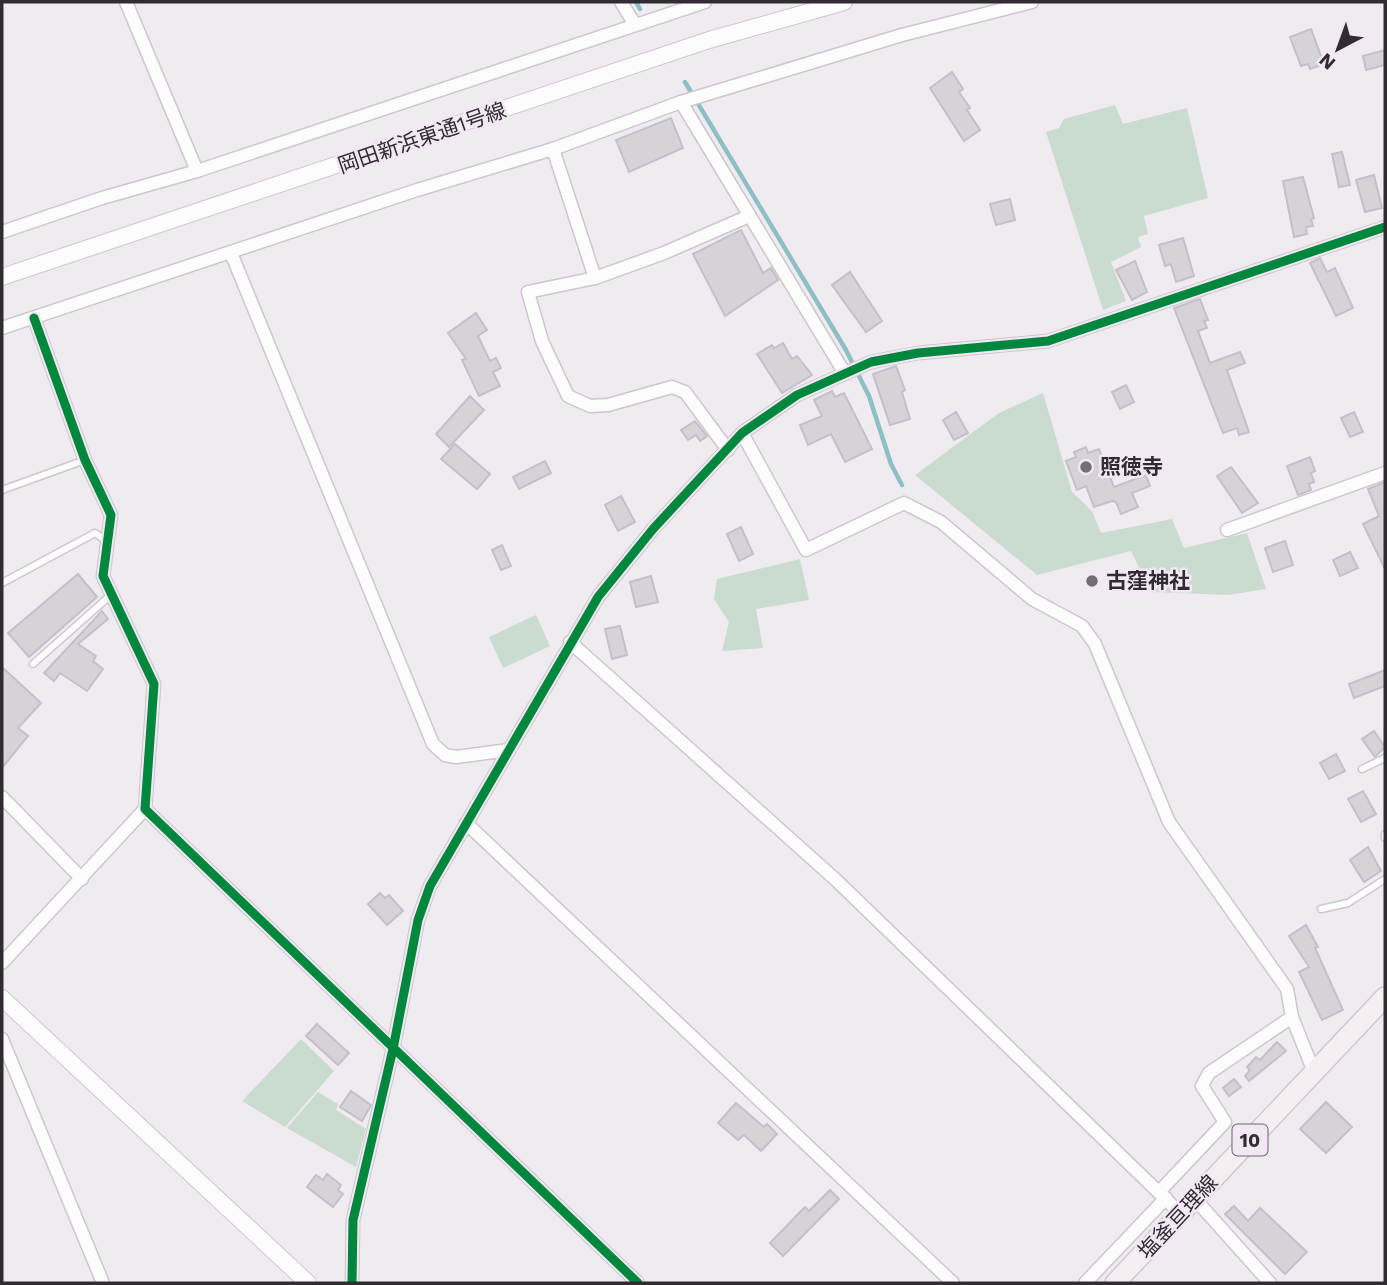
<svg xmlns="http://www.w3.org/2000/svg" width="1387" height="1285" viewBox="0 0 1387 1285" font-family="'Work Sans','Noto Sans JP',sans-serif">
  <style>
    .green { fill: #cadbcf }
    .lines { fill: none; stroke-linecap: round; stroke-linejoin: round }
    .stream { stroke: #8dc0c4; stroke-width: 4.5 }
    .building { fill: #d6d3d8; stroke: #c3c1c7; stroke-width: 2 }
    .service-casing { stroke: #cbc7cc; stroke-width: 9 }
    .minor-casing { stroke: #cbc7cc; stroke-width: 15 }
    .tertiary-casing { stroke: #cbc7cc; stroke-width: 18 }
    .primary-casing { stroke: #cccacd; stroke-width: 22 }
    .service { stroke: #fdfcfd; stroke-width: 6 }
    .minor { stroke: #fdfcfd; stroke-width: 12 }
    .tertiary { stroke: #fdfcfd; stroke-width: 16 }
    .primary { stroke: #f6eff2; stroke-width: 19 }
    .cycleway-casing { stroke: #f2e8f4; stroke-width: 13 }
    .cycleway { stroke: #00873e; stroke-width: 9 }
    .poi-dot { fill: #736f74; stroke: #f2e8f4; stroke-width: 2.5 }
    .labels { text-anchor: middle; stroke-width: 5; stroke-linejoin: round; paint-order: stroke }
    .shield { fill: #f2e8f4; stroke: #6a646c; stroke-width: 2 }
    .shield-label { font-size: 19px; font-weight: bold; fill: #302c31 }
    .street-label { font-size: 21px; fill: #302c31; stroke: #f2e8f4 }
    .poi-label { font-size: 21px; font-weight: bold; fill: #302c31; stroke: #f2e8f4; text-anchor: start }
  </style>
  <rect width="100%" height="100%" fill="#f0ebf1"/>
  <g class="green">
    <path d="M1115 105 1123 124 1187 108 1208 198 1144 216 1148 234 1138 237 1141 247 1111 262 1126 301 1103 310 1046 132 1059 128 1064 119Z"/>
    <path d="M1043 393 1072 492 1092 511 1101 533 1172 519 1184 548 1247 533 1266 589 1228 595 1151 592 1131 551 1037 575 915 475 999 413Z"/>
    <path d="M800 559 809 600 756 609 763 648 722 651 729 622 714 599 717 579Z"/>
    <path d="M536 615 550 646 503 668 489 637Z"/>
    <path d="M301 1039 334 1071 285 1127 242 1101Z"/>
    <path d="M318 1092 338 1104 336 1110 366 1129 356 1167 287 1128Z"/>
  </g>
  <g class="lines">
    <g class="stream">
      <path d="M636 2 640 9"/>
      <path d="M685 82 846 350 869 396 891 464 902 485"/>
    </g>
  </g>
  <g class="building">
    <path d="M1311 29 1324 64 1310 69 1308 64 1301 66 1290 37Z"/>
    <path d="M1385 50V65L1366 70 1363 56Z"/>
    <path d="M952 72 963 89 959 92 970 108 967 110 980 130 964 141 930 88Z"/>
    <path d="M671 118 683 148 629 172 616 140Z"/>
    <path d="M1342 152 1350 185 1339 187 1332 154Z"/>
    <path d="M1374 175 1382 208 1365 212 1356 180Z"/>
    <path d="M1303 177 1314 218 1311 219 1313 226 1306 227 1307 234 1294 237 1283 181Z"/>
    <path d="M1010 199 1015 220 996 225 990 204Z"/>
    <path d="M741 230 763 273 771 268 778 280 725 316 693 254Z"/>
    <path d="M1183 238 1194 276 1176 282 1171 264 1165 266 1159 245Z"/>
    <path d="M1320 258 1327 272 1335 268 1353 308 1336 316 1310 263Z"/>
    <path d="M1135 261 1147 292 1132 300 1116 270Z"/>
    <path d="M850 272 882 321 866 332 832 285Z"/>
    <path d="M1200 299 1208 320 1204 321 1207 328 1198 331 1210 363 1240 352 1245 363 1227 370 1249 432 1239 435 1237 428 1223 433 1174 308Z"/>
    <path d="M476 313 487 330 478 336 490 361 496 358 501 368 493 372 500 386 479 396 462 360 466 359 448 333Z"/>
    <path d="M783 343 792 359 797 356 812 375 782 393 757 354 772 345 774 348Z"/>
    <path d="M896 366 905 390 902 392 910 419 890 425 873 374Z"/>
    <path d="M1126 385 1134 402 1120 409 1112 392Z"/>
    <path d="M832 391 835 397 844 393 872 449 845 462 831 434 808 445 800 425 822 416 814 400Z"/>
    <path d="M470 396 484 410 449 447 436 434Z"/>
    <path d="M956 412 968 433 954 440 943 420Z"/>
    <path d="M1354 412 1363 432 1350 437 1341 418Z"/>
    <path d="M695 421 707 436 700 441 696 435 688 440 681 430Z"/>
    <path d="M455 444 490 474 477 489 441 459Z"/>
    <path d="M1086 447 1088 453 1099 449 1114 487 1146 475 1150 486 1132 493 1138 507 1121 514 1116 502 1112 501 1094 507 1086 486 1077 490 1066 461 1076 457 1074 452Z"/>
    <path d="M1310 457 1315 471 1311 473 1314 482 1309 484 1311 490 1298 495 1287 466Z"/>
    <path d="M545 461 551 473 519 489 513 477Z"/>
    <path d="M1231 467 1258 503 1242 513 1217 476Z"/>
    <path d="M1385 482V569L1363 524 1379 516 1368 489Z"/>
    <path d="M621 496 635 522 618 531 605 505Z"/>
    <path d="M741 527 753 554 739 561 727 534Z"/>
    <path d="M1285 541 1293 565 1273 572 1265 548Z"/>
    <path d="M502 545 511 566 501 570 492 550Z"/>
    <path d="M1350 552 1358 568 1340 576 1333 560Z"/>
    <path d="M78 574 97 597 29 657 8 633Z"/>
    <path d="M651 576 658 602 636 607 630 582Z"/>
    <path d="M102 611 108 619 78 644 96 656 93 661 103 669 87 691 60 673 54 681 44 673Z"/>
    <path d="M620 626 627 655 612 659 605 629Z"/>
    <path d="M2 667 41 703 18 728 28 736 2 768Z"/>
    <path d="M1385 670V686L1354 698 1349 684Z"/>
    <path d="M1374 731 1385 747 1375 757 1362 739Z"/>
    <path d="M1336 754 1345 771 1329 779 1320 763Z"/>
    <path d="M1363 791 1376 814 1361 822 1348 799Z"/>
    <path d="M1368 847 1381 871 1364 882 1350 860Z"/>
    <path d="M380 893 385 898 389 895 403 911 387 925 368 904Z"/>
    <path d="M1306 925 1318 947 1315 948 1343 1010 1322 1020 1299 972 1309 967 1289 936Z"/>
    <path d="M317 1024 349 1053 338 1065 306 1036Z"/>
    <path d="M1277 1042 1286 1051 1249 1081 1245 1076 1250 1070 1247 1067 1256 1057 1260 1060Z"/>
    <path d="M1234 1079 1241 1087 1229 1096 1223 1088Z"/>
    <path d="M351 1091 371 1105 362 1121 340 1107Z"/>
    <path d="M1326 1102 1352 1127 1326 1153 1300 1129Z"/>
    <path d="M736 1103 764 1127 767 1124 777 1134 761 1151 744 1135 738 1140 718 1123Z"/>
    <path d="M327 1174 341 1185 338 1190 343 1194 333 1207 307 1187 316 1175 323 1180Z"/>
    <path d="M830 1190 839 1199 783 1256 770 1243 805 1207 809 1211Z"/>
    <path d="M1234 1206 1248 1221 1260 1208 1307 1252 1285 1274 1225 1214Z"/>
  </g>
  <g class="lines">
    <defs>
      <g id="service">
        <path d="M2 490 85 460"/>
        <path d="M2 583 95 533 108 542"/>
        <path d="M33 664 112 594"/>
        <path d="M1362 769 1385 758"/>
        <path d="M1385 834V838"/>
        <path d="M1321 909 1348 903 1385 879"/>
      </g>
      <g id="minor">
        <path d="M126 2 197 171"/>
        <path d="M621 2 634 23"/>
        <path d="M681 102 844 372"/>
        <path d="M553 149 595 278"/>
        <path d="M2 232 102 198 197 171 705 2"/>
        <path d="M231 253 433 744 445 755 456 757 509 750"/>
        <path d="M34 318 85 460 111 515 103 576 154 684 145 809 638 1283"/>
        <path d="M2 328 417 190 553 149 681 102 902 35 1032 2"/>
        <path d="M742 433 806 550 904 503 941 522 1032 599 1082 626 1095 644 1169 822 1287 989 1292 1017"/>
        <path d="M728 450 685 392 672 387 608 405 590 406 568 396 542 341 528 292 595 278 664 253 749 216"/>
        <path d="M1227 530 1385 473"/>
        <path d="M570 642 836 880 1181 1214"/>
        <path d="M2 797 82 879"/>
        <path d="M466 823 953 1283"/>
        <path d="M2 963 145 809"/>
        <path d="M2 1039 103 1283"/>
        <path d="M1159 1192 1225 1122 1202 1086 1209 1073 1292 1017 1314 1072"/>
        <path d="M1195 1199 1270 1283"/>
        <path d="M352 1283 353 1220 393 1049 418 920 430 886 598 597 653 529 742 433 797 395 871 362 918 353 1048 341 1385 227"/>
        <path d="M1085 1283 1166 1198"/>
      </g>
      <g id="tertiary">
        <path d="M2 277 709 40 844 2"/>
        <path d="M2 998 308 1283"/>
      </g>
      <path id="primary" d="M1115 1283 1385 997"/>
    </defs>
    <use href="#service" class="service-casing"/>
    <use href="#minor" class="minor-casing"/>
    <use href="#tertiary" class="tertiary-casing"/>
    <use href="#primary" class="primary-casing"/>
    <use href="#service" class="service"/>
    <use href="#minor" class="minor"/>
    <use href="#tertiary" class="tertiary"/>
    <use href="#primary" class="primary"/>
    <defs>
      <g id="cycleway">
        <path d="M34 318 85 460 111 515 103 576 154 684 145 809 638 1283"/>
        <path d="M352 1283 353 1220 393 1049 418 920 430 886 598 597 653 529 742 433 797 395 871 362 918 353 1048 341 1385 227"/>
      </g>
    </defs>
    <use href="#cycleway" class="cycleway-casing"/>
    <use href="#cycleway" class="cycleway"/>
  </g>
  <g class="poi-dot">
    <circle cx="1086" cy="467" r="7"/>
    <circle cx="1092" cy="581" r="7"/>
  </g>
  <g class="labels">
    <rect class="shield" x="1232.5" y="1124.5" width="35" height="31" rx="5"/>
    <g class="shield-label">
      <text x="1250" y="1147">10</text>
    </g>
    <g class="street-label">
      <text transform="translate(422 138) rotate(-19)" y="7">岡田新浜東通1号線</text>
      <text transform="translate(1178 1217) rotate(-47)" y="7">塩釜亘理線</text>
    </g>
    <g class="poi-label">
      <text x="1100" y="474">照徳寺</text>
      <text x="1106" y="588">古窪神社</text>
    </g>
  </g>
  <rect width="1387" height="1285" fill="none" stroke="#302c31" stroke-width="7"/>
  <g transform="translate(1338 49) rotate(221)" stroke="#f2e8f4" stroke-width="5" paint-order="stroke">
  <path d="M0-5L12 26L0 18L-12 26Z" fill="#302c31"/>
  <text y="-10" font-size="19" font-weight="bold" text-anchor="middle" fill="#302c31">N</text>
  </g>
</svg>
